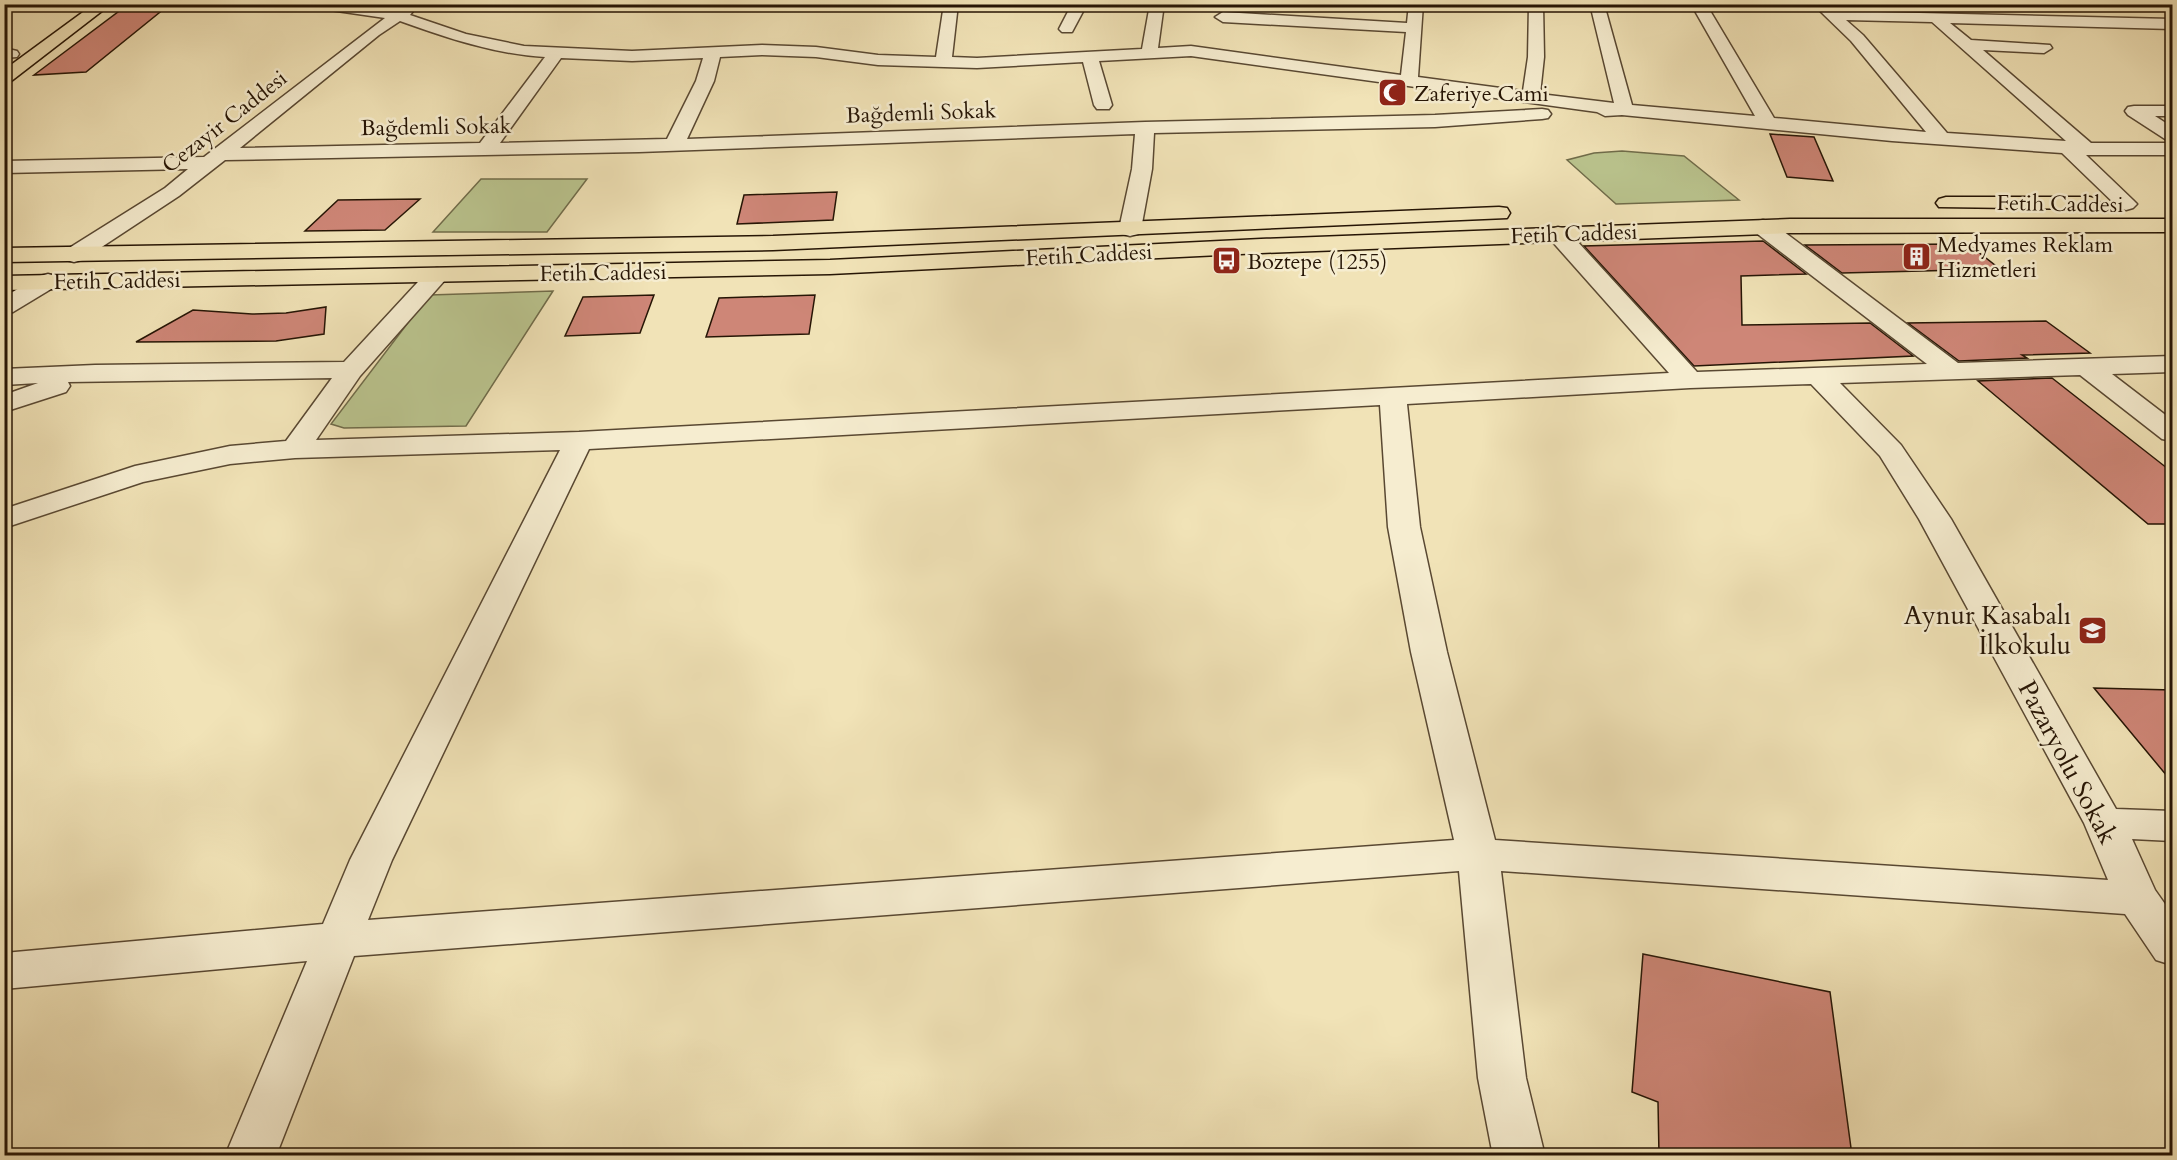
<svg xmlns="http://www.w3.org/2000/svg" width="2177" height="1160" viewBox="0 0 2177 1160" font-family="Cardo,serif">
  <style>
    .green { fill: #bac48e; stroke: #706c4a; stroke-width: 1.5 }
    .building { fill: #ce8677; stroke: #261505; stroke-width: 1.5 }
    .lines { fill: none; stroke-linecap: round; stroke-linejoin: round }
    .minor-casing { stroke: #594832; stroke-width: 3 }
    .major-casing { stroke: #261505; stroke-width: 3 }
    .minor { fill: #f6edd0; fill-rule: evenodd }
    .major { fill: #f1e3b7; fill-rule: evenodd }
    .labels { text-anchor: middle; stroke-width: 5; stroke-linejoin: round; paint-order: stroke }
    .far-poi-label { font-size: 22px; fill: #261505; stroke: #f6edd0; text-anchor: start }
    .far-street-label { font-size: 22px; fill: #261505; stroke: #f6edd0 }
    .poi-label { font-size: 26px; fill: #261505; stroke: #f6edd0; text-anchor: end }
    .street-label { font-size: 26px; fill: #261505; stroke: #f6edd0 }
  </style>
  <rect width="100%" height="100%" fill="#f1e3b7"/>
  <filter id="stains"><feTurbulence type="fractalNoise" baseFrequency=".00333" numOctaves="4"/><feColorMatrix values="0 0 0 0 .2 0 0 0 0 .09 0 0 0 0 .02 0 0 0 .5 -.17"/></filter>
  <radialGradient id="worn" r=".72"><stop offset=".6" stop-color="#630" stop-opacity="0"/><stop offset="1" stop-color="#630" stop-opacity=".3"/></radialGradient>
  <g class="green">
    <path d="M1622 151 1684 156 1739 200 1616 204 1567 160 1594 153Z"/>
    <path d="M481 179H587L547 232H433Z"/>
    <path d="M553 291 466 426 344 428 331 424 429 295Z"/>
  </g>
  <g class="building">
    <path d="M131 4H170L86 72 34 75 126 6Z"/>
    <path d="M1770 134 1814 137 1833 181 1787 177Z"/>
    <path d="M837 192 833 220 737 224 744 195Z"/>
    <path d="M420 199 385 230 305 231 338 200Z"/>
    <path d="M1763 241 1806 274 1741 276 1742 325 1870 323 1913 356 1694 366 1584 246Z"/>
    <path d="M1968 244 2000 269 1842 273 1805 245Z"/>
    <path d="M654 295 640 333 565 336 583 297Z"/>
    <path d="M815 295 809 334 706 337 719 298Z"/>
    <path d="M326 307 324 334 276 341 136 342 193 310 252 314 286 313Z"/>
    <path d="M2046 321 2090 353 2022 355 2027 358 1959 361 1908 323Z"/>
    <path d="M2052 378 2172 472V524H2148L1978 381Z"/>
    <path d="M2094 688 2172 690V782Z"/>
    <path d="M1643 954 1830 992 1851 1148 1836 1155H1659L1658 1102 1632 1092Z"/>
  </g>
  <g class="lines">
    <defs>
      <g id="minor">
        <path d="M309 4H352L396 10 407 6 414 10 410 15 466 34 524 46 632 51 762 45 816 47 878 55 936 57 944 4H958L952 57 977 58 1142 49 1150 4H1164L1158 48 1191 46 1401 75 1406 32 1223 22 1215 17 1223 12 1407 23 1409 4H1423L1418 77 1523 91 1528 57 1529 4H1543L1544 57 1540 94 1614 103 1590 4H1604L1632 105 1755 116 1691 4H1706L1774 118 1926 132 1851 41 1820 11 1818 8 1820 5H1830L1836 11 2172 19V29L1950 23 1971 40 2050 45 2052 48 2044 53 1983 50 2091 143H2172V155H2086L2133 200 2137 204 2133 208 2126 210 2119 208 2062 153 1892 141 1622 115 1605 116 1597 112 1191 56 1099 61 1112 105 1109 109H1097L1094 105 1083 62 977 68 878 65 816 57 762 55 720 57 714 81 687 139 1145 122 1435 115 1542 109 1548 110 1551 114 1548 118 1542 119 1435 127 1154 133 1152 169 1141 229 1138 234 1130 236 1122 234 1119 229 1132 169 1135 134 639 152 225 160 179 196 82 260 74 262 66 260 63 255 66 250 165 188 188 169 4 173V161L204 157 385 18 316 8ZM1846 20 1932 22 2066 141 1947 133 1863 35ZM400 21C447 38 495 54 545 57L480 143 240 148 379 35ZM561 58 632 61 703 58 696 81 667 139 500 143Z"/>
        <path d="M1072 4H1087L1072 32H1062L1059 29Z"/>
        <path d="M4 48 17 51 19 54 17 57 4 58Z"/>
        <path d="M2134 106H2172V116H2155L2172 127V141L2165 139 2128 115 2125 111 2128 107Z"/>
        <path d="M1763 220 1771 222 1958 363 2172 356V372L2112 374 2172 420V441L2162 439 2080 375 1840 383 1901 445 1951 519 2116 809 2172 811V841L2132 839 2155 890 2172 914V965L2156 960 2125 914 1501 871 1526 1078 1545 1156H1493L1478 1078 1459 871 354 956 276 1156H225L307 961 4 989V953L323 924 350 860 560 450 295 458 230 464 143 482 4 528V509L135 466 230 446 286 441 332 378 68 382 70 386 66 392 4 412V395L38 383 4 385V369L95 365 344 362 429 270 437 268 445 270 449 275 445 280 360 376 316 440 579 432 1669 373 1550 239 1547 234 1550 229 1558 227 1566 229 1697 372 1927 364 1755 232 1752 227 1755 222ZM1811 384 1880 456 1919 519 2084 823 2108 880 1495 840 1447 652 1420 527 1407 404 1690 388ZM1380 405 1388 527 1411 652 1454 840 368 920 392 860 589 449Z"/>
        <path d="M48 274 56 276 60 281 56 286 13 312 4 314V297L40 276Z"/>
      </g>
      <g id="major">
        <path d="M94 4H111L10 82 4 83V70Z"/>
        <path d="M1946 197H2090L2097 199 2100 203 2097 207 2090 209 1939 207 1936 203 1939 199Z"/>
        <path d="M1499 207 1507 208 1510 213 1507 218 773 250 4 262V248L773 236Z"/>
        <path d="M1790 219H2172V232L1790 233 1261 253 830 274 4 290V276L830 260 1261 239Z"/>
      </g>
    </defs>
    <use href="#minor" class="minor-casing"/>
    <use href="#major" class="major-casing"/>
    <use href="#minor" class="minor"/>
    <use href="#major" class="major"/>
  </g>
  <defs>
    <symbol id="mosque-square" viewBox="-11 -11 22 22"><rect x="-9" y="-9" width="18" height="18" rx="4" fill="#8f2418" stroke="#f6edd0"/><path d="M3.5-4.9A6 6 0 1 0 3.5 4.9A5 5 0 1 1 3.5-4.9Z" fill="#fff"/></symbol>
    <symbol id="building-square" viewBox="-11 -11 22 22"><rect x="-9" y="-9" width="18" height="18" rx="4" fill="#8f2418" stroke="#f6edd0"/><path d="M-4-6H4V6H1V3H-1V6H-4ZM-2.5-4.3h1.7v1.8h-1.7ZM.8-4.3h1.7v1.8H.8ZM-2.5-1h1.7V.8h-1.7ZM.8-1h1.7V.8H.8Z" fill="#fff"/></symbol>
    <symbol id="bus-square" viewBox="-11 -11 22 22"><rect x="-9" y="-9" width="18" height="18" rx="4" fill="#8f2418" stroke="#f6edd0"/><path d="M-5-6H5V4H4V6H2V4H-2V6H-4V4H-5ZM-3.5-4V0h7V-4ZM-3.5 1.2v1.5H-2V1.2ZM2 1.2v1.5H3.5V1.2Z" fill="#fff"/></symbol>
    <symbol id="school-square" viewBox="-11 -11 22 22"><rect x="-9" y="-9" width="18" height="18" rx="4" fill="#8f2418" stroke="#f6edd0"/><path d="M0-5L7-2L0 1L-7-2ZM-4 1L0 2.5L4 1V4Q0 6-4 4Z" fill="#fff"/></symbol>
  </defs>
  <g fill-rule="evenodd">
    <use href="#mosque-square" x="1376" y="76" width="33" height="33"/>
    <use href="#building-square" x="1900" y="240" width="33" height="33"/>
    <use href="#bus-square" x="1210" y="244" width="33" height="33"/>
    <use href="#school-square" x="2076" y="614" width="33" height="33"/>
  </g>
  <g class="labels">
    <g class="far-poi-label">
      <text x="1414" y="101">Zaferiye Cami</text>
      <text x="1937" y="252">Medyames Reklam<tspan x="1937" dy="25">Hizmetleri</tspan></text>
      <text x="1247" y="269">Boztepe (1255)</text>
    </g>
    <g class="far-street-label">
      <text transform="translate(921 112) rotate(-2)" y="8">Bağdemli Sokak</text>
      <text transform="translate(224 121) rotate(-38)" y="8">Cezayir Caddesi</text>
      <text transform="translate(436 126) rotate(-1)" y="8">Bağdemli Sokak</text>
      <text transform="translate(2060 203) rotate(1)" y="8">Fetih Caddesi</text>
      <text transform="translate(1574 233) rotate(-2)" y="8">Fetih Caddesi</text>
      <text transform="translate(1089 254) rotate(-3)" y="8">Fetih Caddesi</text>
      <text transform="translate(603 272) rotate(-1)" y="8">Fetih Caddesi</text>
      <text transform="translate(117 280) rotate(-1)" y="8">Fetih Caddesi</text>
    </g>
    <g class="poi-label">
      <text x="2071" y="624">Aynur Kasabalı<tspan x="2071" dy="30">İlkokulu</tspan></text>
    </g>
    <g class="street-label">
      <text transform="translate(2068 762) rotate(62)" y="9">Pazaryolu Sokak</text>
    </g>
  </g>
  <rect width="2177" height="1160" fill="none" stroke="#f1e3b7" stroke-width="24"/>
  <rect x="6" y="6" width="2165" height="1148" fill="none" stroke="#261505" stroke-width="3"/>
  <rect x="12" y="12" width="2153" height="1136" fill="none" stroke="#261505" stroke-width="1.5"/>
  <rect width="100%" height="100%" filter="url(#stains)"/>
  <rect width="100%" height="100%" fill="url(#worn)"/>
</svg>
